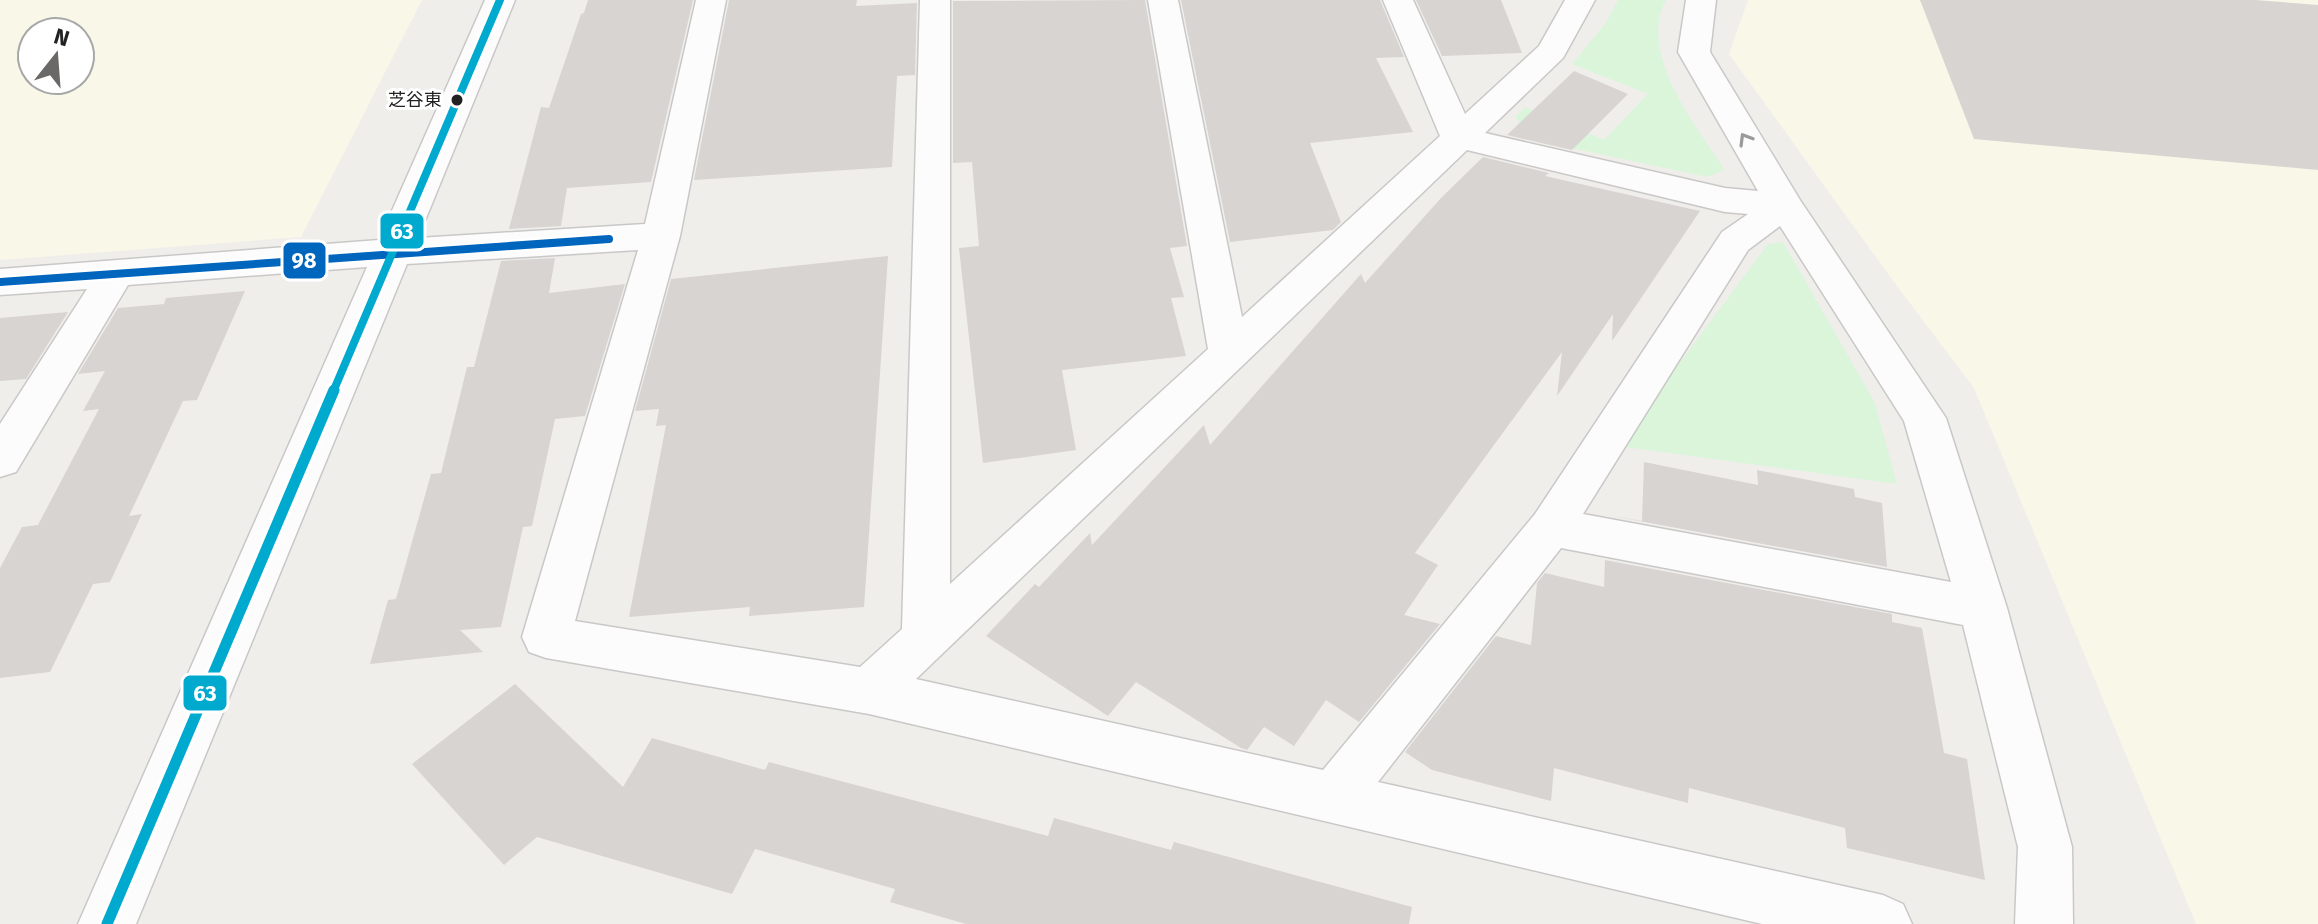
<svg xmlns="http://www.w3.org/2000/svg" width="2318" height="924" viewBox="0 0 2318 924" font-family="'Fira Sans','Noto Sans JP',sans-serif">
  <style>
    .education { fill: #f8f7e8; fill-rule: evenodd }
    .park { fill: #daf5da }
    .building { fill: #d7d4d2 }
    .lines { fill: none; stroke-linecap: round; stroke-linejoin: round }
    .minor-casing { stroke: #c9c8c7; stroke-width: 3 }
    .minor { fill: #fdfcfc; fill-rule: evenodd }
    .bus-1-casing { stroke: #fff; stroke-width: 13 }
    .bus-2-far1-casing { stroke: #fff; stroke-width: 13 }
    .bus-2-casing { stroke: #fff; stroke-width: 17 }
    .bus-1 { stroke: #0065bd; stroke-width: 8 }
    .bus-2-far1 { stroke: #00a9ce; stroke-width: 8 }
    .bus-2 { stroke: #00a9ce; stroke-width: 11 }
    .oneway { stroke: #9a9a9a }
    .bus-dot { fill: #222; stroke: #fff; stroke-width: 3 }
    .labels { text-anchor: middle; stroke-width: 6; stroke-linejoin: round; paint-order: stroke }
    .far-bus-label { font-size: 18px; fill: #222; stroke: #fff; text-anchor: end }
    .line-badge { stroke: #fff; stroke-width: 3 }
    .badge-label { font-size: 22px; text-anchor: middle; font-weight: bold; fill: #fff }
  </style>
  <rect width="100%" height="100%" fill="#f0eeeb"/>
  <g class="education">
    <path d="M0 0H422L301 237 0 260ZM80 32V80H32V32Z"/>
    <path d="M1748 0H2318V924H2196L1974 388 1891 278 1729 54Z"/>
  </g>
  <g class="park">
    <path d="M1618 0H1666C1637 54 1697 127 1725 170L1707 177 1534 140 1515 117 1525 107 1604 140 1648 94 1572 64 1605 24Z"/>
    <path d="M1783 242 1875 403 1897 484 1618 446 1768 244Z"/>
  </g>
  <g class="building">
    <path d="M588 0H693L651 182 567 188 561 226 509 229 541 107 549 108 581 14 584 13Z"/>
    <path d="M729 0H857L856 6 917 3 915 75 897 76 892 167 694 180Z"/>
    <path d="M1145 0 1187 246 1170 248 1184 297 1171 298 1186 356 1062 370 1076 450 983 463 959 248 979 246 972 162 953 163V1Z"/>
    <path d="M1181 0H1380L1404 57 1376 58 1413 132 1310 143 1341 222 1333 230 1230 242Z"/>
    <path d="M1416 0H1501L1522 53 1442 56Z"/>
    <path d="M1920 0H2255L2318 5V170L1974 139Z"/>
    <path d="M1574 71 1628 94 1572 150 1507 135Z"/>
    <path d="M1483 157 1549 173 1545 176 1700 211 1612 341 1613 314 1557 396 1562 352 1415 553 1438 565 1404 615 1440 624 1359 722 1326 700 1294 746 1264 727 1247 750 1241 748 1136 682 1108 716 986 636 1035 584 1039 587 1090 533 1092 545 1204 425 1210 445 1361 274 1365 283 1441 198Z"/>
    <path d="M888 256 864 607 749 616 750 607 629 617 666 425 656 426 659 409 635 411 671 279Z"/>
    <path d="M555 258 549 293 625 284 585 416 555 419 532 526 523 527 501 627 460 630 483 652 370 664 388 600 396 599 431 474 441 473 467 367H474L501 261Z"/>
    <path d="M245 291 197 400 183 401 129 516 142 514 110 582 93 584 50 672 0 678V568L22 527 38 525 99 409 83 411 105 371 78 374 118 308 164 304 166 298Z"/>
    <path d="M68 312 26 379 0 381V318Z"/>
    <path d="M1644 462 1758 485 1757 470 1854 489 1855 497 1882 503 1887 567 1607 515 1642 521Z"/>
    <path d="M1605 560 1892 614V622L1922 628 1944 753 1967 759 1985 880 1847 848 1845 828 1689 788 1688 803 1554 768 1551 801 1432 770 1405 752 1496 636 1531 645 1537 583 1545 573 1604 587Z"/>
    <path d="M515 684 623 787 652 738 765 770 769 762 1048 836 1054 818 1171 850 1174 842 1412 907 1409 924H966L890 902 895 889 755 849 732 894 537 837 504 865 412 764Z"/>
  </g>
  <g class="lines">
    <defs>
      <path id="minor" d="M485 0H515L418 238 645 224 696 0H726L680 236 575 621 860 667 902 629 920 0H950V584L1208 349 1148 0H1178L1242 317 1440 136 1383 0H1413L1465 114 1539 46 1565 0H1595L1563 58 1485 133 1725 188 1758 191 1678 52 1686 0H1716L1710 52 1800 200 1946 418 2007 608 2072 847 2073 924H2015L2018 847 1963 625 1561 548 1378 782 1883 895 1903 904 1912 924H1762L869 714 546 658 529 652 522 637 638 250 407 264 136 924H78L367 267 128 285 16 472 0 477V424L87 289 0 295V269L379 240ZM1467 150 1725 212 1748 214 1722 232 1535 514 1323 770 916 679ZM1780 226 1904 421 1951 582 1583 514 1748 250Z"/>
    </defs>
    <use href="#minor" class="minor-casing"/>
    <use href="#minor" class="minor"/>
    <defs>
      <path id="bus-1" d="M0 282 609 239"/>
      <path id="bus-2-far1" d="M333 392 500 0"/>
      <path id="bus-2" d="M107 924 334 390"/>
    </defs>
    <use href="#bus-1" class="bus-1-casing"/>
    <use href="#bus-2-far1" class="bus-2-far1-casing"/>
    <use href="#bus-2" class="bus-2-casing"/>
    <use href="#bus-1" class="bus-1"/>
    <use href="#bus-2-far1" class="bus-2-far1"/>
    <use href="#bus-2" class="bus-2"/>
  </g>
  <defs><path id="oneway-chevron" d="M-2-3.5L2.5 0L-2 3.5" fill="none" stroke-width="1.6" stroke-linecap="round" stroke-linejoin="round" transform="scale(2)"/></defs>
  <use class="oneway" href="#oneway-chevron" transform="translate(1745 139) rotate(-121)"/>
  <circle class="bus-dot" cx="457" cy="100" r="7"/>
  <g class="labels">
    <g class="far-bus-label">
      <text x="442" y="106">芝谷東</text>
    </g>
  </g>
  <g class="line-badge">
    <rect x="379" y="212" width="46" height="38" rx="8" fill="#00a9ce"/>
    <rect x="282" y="241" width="45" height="39" rx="8" fill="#0065bd"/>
    <rect x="182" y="674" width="46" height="38" rx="8" fill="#00a9ce"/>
  </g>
  <g class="badge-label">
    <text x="402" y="239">63</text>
    <text x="304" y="268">98</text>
    <text x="205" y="701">63</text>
  </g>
  <g transform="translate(56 56) rotate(17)"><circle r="38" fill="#ffffff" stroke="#a7a7a7" stroke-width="2"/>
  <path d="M0-6L14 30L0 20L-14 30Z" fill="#6a6968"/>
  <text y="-12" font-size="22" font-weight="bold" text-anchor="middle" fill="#222222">N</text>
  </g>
</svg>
